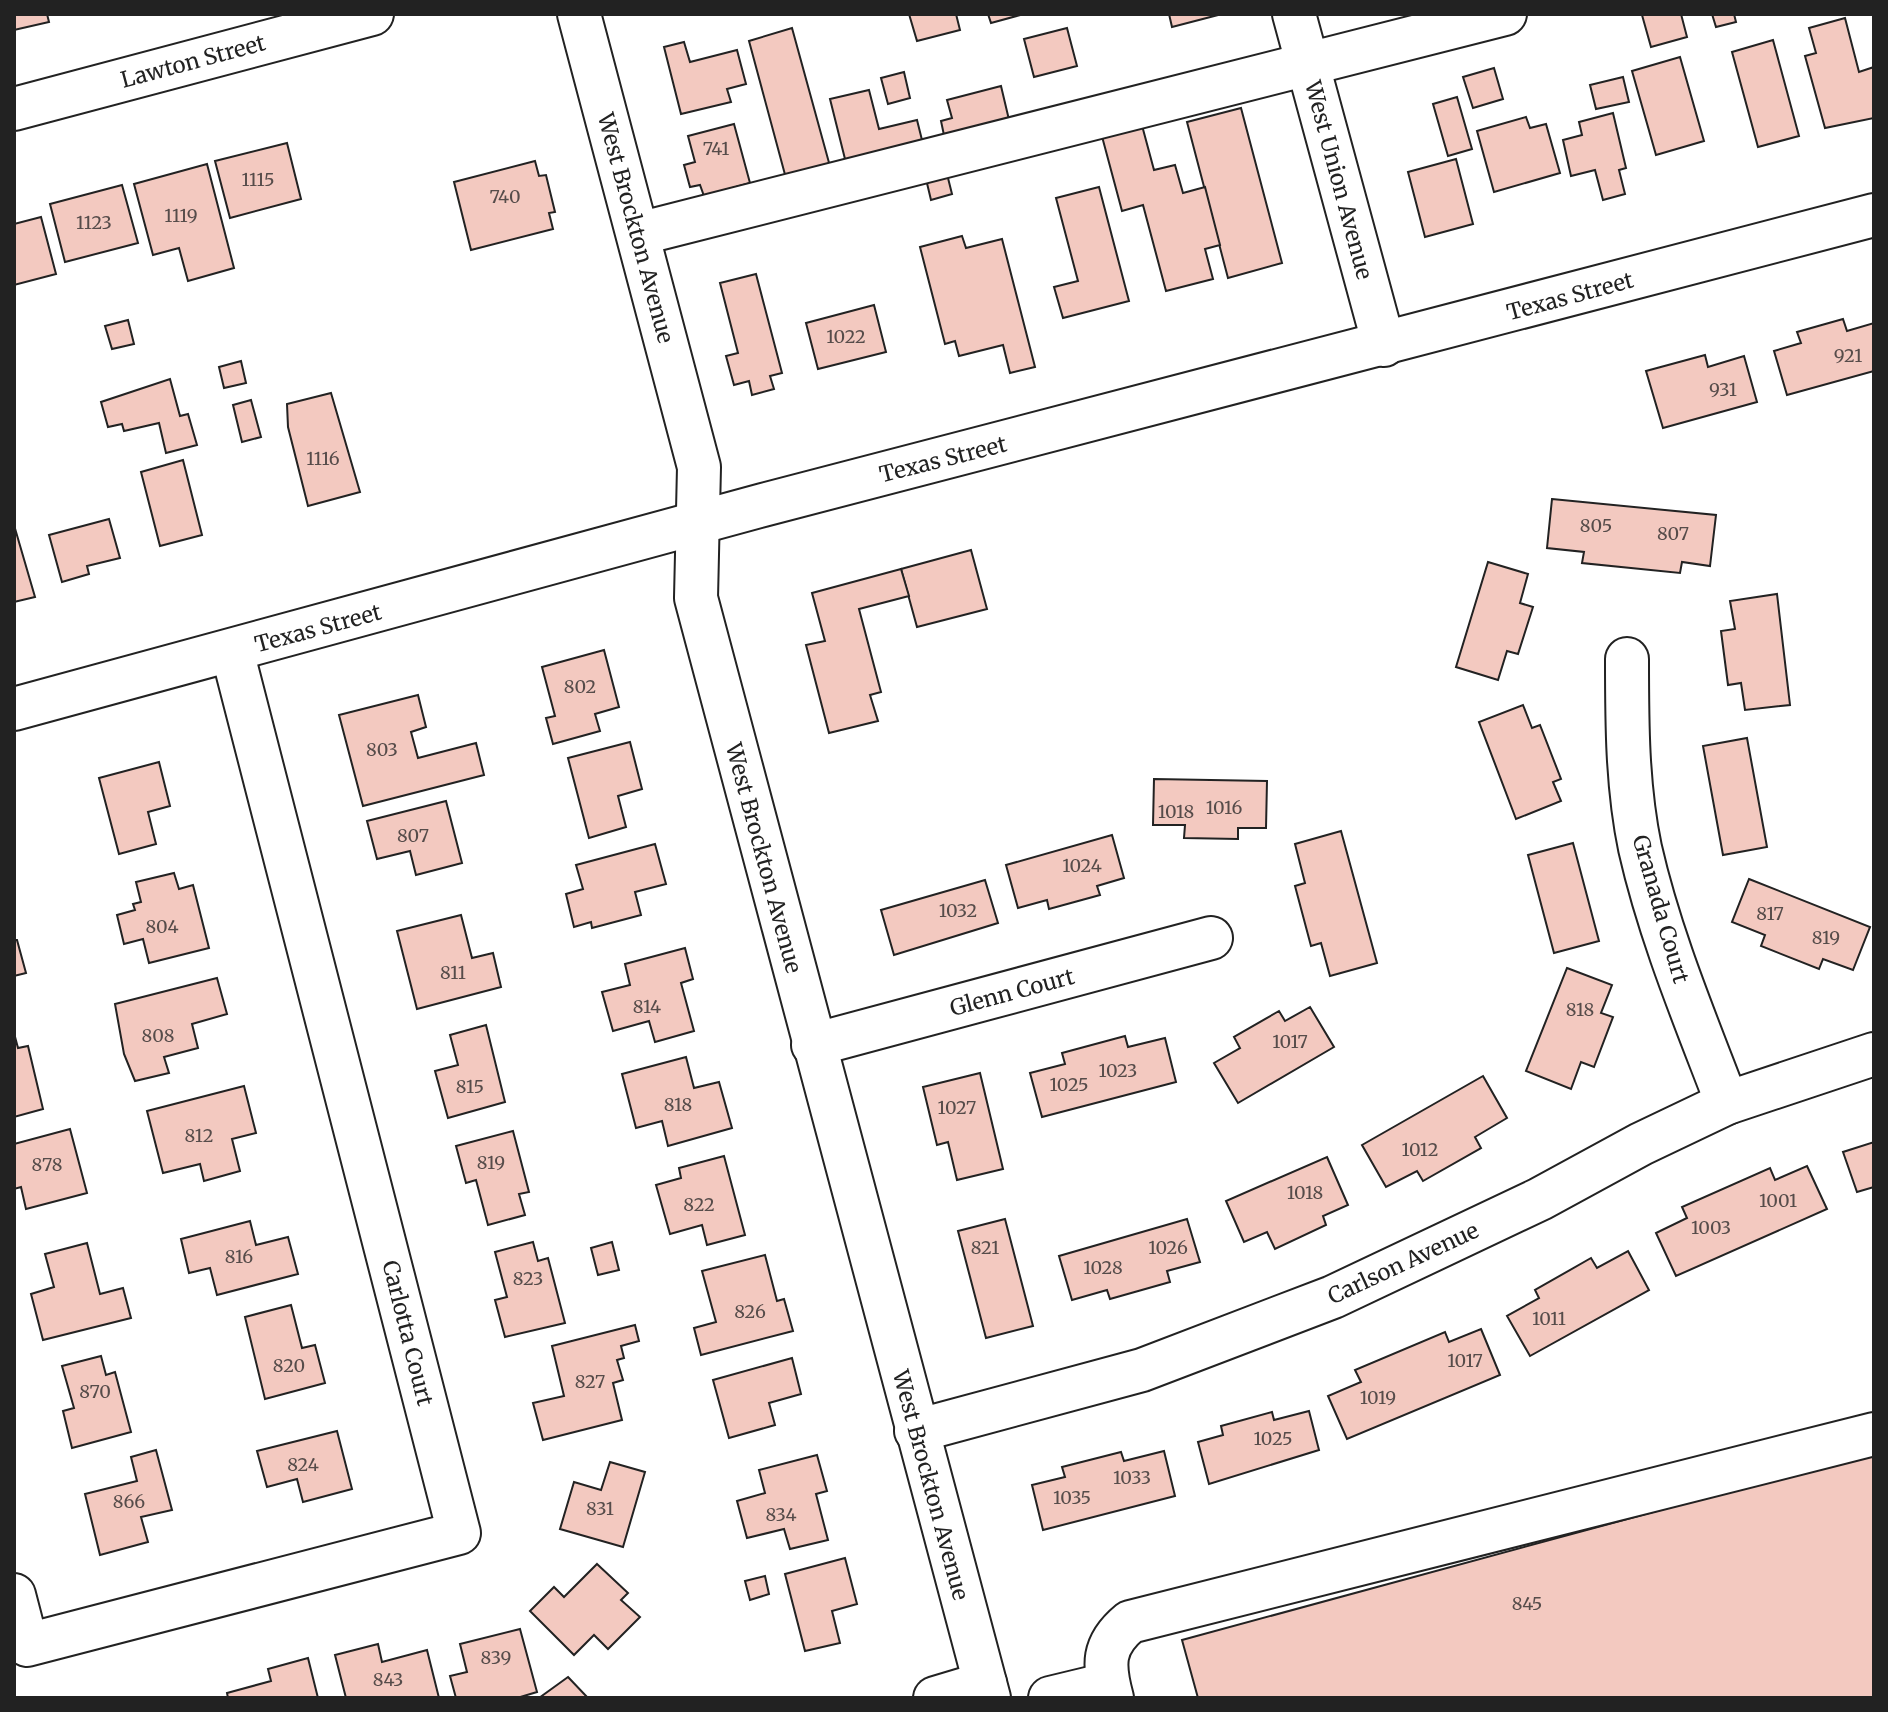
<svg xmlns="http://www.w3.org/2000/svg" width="1888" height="1712" viewBox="0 0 1888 1712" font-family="Merriweather,serif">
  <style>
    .building { fill: #f3c9c0; stroke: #222; stroke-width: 2 }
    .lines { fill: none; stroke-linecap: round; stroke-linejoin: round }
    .minor-casing { stroke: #222; stroke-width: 46 }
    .minor { stroke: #fff; stroke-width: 42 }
    .labels { text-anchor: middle; stroke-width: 6; stroke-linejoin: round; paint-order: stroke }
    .number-label { font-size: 18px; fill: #564c4a }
    .street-label { font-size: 22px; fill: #222; stroke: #fff }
  </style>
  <rect width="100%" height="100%" fill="#fff"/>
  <g class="building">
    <path d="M14 14H47L49 22 14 30Z"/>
    <path d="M909 14H956L960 30 917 41Z"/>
    <path d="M988 14H1024L991 23Z"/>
    <path d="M1169 14H1222L1172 27Z"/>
    <path d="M1681 14 1687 37 1651 47 1642 15Z"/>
    <path d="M1712 14H1734L1736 22 1716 27Z"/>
    <path d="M1845 18 1859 72 1874 67V118L1825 128 1805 56 1816 53 1809 28Z"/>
    <path d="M792 28 831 170 787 182 749 41Z"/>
    <path d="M1067 28 1077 66 1034 77 1024 39Z"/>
    <path d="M1773 40 1799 136 1758 147 1732 52Z"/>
    <path d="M684 42 690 62 737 50 746 84 727 89 731 102 681 114 664 47Z"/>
    <path d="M1680 57 1704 141 1656 155 1632 71Z"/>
    <path d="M1494 68 1503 99 1473 108 1463 77Z"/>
    <path d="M904 72 910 98 888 104 881 78Z"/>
    <path d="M1623 77 1629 102 1596 109 1590 85Z"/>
    <path d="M1001 86 1010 124 945 140 941 121 952 118 947 100Z"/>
    <path d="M869 90 879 129 917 120 923 144 846 163 830 99Z"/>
    <path d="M1457 97 1472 149 1448 156 1433 104Z"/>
    <path d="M1241 108 1282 263 1228 278 1187 122Z"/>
    <path d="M1613 113 1626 168 1619 170 1625 194 1603 200 1595 170 1571 176 1563 140 1582 135 1579 122Z"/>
    <path d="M1526 117 1530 128 1546 124 1560 173 1494 192 1477 131Z"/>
    <path d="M1140 118 1154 170 1175 165 1183 193 1205 187 1220 245 1205 249 1213 279 1166 291 1143 205 1122 211 1100 129Z"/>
    <path d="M734 124 750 183 704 196 700 185 690 187 684 165 695 162 688 136Z"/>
    <path d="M287 143 301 199 230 218 215 161Z"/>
    <path d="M1456 159 1473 224 1425 237 1408 172Z"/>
    <path d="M535 161 539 176 546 175 555 212 549 213 553 229 471 250 454 182Z"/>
    <path d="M207 164 234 268 188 281 179 248 153 255 134 184Z"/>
    <path d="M947 174 952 194 931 200 926 179Z"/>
    <path d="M122 185 138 243 65 262 50 204Z"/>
    <path d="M1099 187 1129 301 1063 318 1054 287 1078 281 1056 198Z"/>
    <path d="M41 217 56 274 14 285V224Z"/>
    <path d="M962 236 966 248 1002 239 1035 367 1010 373 1003 345 959 356 955 341 945 344 920 247Z"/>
    <path d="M756 274 782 373 770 376 774 389 752 395 749 381 734 385 726 356 738 353 720 283Z"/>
    <path d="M874 305 886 352 818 369 806 323Z"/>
    <path d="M1843 319 1847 331 1874 323V371L1787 395 1774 351 1801 343 1797 332Z"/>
    <path d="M128 320 134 344 112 349 105 326Z"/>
    <path d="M1705 355 1708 367 1744 356 1757 402 1663 428 1646 371Z"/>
    <path d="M241 361 246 383 224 388 219 367Z"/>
    <path d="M170 379 180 416 188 414 197 445 166 453 159 423 124 431 122 424 108 427 101 402Z"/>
    <path d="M331 393 360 492 308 506 288 427 287 404Z"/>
    <path d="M251 400 261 437 242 442 233 405Z"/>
    <path d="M183 460 202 535 160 546 141 472Z"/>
    <path d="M1552 499 1716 515 1710 566 1682 562 1680 573 1582 563 1584 552 1547 548Z"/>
    <path d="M109 519 120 558 87 566 89 574 62 582 49 535Z"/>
    <path d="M14 525 35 597 14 602Z"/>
    <path d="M971 550 987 609 917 627 901 569Z"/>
    <path d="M1488 562 1528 574 1520 603 1533 607 1518 654 1507 651 1498 680 1456 667Z"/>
    <path d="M901 569 909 596 859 609 881 692 870 695 878 721 829 733 806 645 825 641 812 593Z"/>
    <path d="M1777 594 1790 705 1745 710 1741 683 1728 685 1721 631 1735 629 1730 601Z"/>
    <path d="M604 650 619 707 595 714 600 731 553 744 546 718 555 716 542 667Z"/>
    <path d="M418 695 426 727 411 732 418 758 476 743 484 775 363 806 339 715Z"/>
    <path d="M1523 705 1532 728 1540 725 1561 779 1553 782 1561 801 1516 819 1479 722Z"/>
    <path d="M1747 738 1767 847 1723 855 1703 746Z"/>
    <path d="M630 742 642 789 618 796 626 827 589 838 568 758Z"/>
    <path d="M159 762 170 806 148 812 156 844 119 854 99 778Z"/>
    <path d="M1154 779 1267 781 1266 828H1238V839L1184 838 1185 825H1153Z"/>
    <path d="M446 801 462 863 416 875 410 851 377 859 367 821Z"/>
    <path d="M1341 831 1377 963 1330 976 1321 943 1311 946 1295 886 1305 883 1295 844Z"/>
    <path d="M1112 835 1124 878 1097 886 1100 895 1049 909 1047 900 1018 908 1006 865Z"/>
    <path d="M1573 843 1599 941 1554 953 1528 855Z"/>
    <path d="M655 844 666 884 635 892 641 915 592 928 591 922 574 927 566 894 583 889 576 865Z"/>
    <path d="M174 873 179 889 193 885 209 948 149 963 143 939 124 944 117 915 135 910 133 904 141 902 136 882Z"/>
    <path d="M1749 879 1870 927 1853 970 1823 959 1819 969 1761 946 1765 935 1732 922Z"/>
    <path d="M985 880 998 923 894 955 881 910Z"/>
    <path d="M461 915 472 958 493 953 501 987 417 1009 397 931Z"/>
    <path d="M14 940H17L26 973 14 976Z"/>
    <path d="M685 948 693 979 681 983 694 1031 655 1042 649 1021 613 1031 602 992 630 985 625 964Z"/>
    <path d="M1567 968 1612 985 1601 1013 1613 1017 1594 1067 1581 1062 1571 1089 1526 1071Z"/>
    <path d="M217 978 227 1014 192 1024 198 1048 164 1057 169 1073 135 1081 124 1054 115 1004Z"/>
    <path d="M1310 1007 1334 1047 1238 1103 1214 1063 1240 1048 1234 1037 1279 1011 1285 1021Z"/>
    <path d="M486 1025 505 1102 448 1118 435 1071 458 1065 450 1035Z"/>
    <path d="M14 1033 18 1048 28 1046 43 1109 14 1117Z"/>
    <path d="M1125 1036 1128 1047 1165 1038 1176 1082 1042 1117 1030 1073 1065 1064 1062 1053Z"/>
    <path d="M686 1057 694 1088 719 1082 732 1128 668 1146 662 1121 636 1128 622 1074Z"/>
    <path d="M980 1073 1003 1169 957 1180 948 1142 937 1145 923 1087Z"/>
    <path d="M1483 1076 1507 1118 1475 1137 1481 1148 1423 1181 1417 1171 1386 1187 1362 1145Z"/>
    <path d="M244 1086 256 1133 232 1139 240 1171 204 1181 200 1164 163 1173 147 1111Z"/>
    <path d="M70 1129 87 1193 26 1209 21 1187 14 1189V1144Z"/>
    <path d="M513 1131 529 1192 519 1194 525 1215 488 1225 476 1180 466 1183 456 1146Z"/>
    <path d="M1874 1142V1187L1857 1192 1843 1152Z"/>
    <path d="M724 1156 745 1235 707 1245 702 1225 670 1234 656 1185 681 1178 679 1168Z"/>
    <path d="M1327 1157 1348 1205 1323 1216 1326 1225 1275 1249 1267 1232 1244 1242 1226 1201Z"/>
    <path d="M1807 1166 1827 1209 1676 1276 1656 1233 1687 1218 1682 1207 1770 1168 1775 1180Z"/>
    <path d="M1005 1219 1033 1326 986 1338 958 1231Z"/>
    <path d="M1187 1219 1200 1262 1167 1271 1170 1282 1110 1299 1107 1290 1072 1300 1059 1256Z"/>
    <path d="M250 1221 256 1245 288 1237 298 1274 217 1295 210 1268 189 1273 181 1239Z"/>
    <path d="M533 1242 538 1261 548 1258 565 1323 505 1337 495 1300 507 1297 495 1252Z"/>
    <path d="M612 1242 619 1270 598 1275 591 1248Z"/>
    <path d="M87 1243 100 1294 123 1288 131 1318 43 1340 31 1294 54 1287 45 1254Z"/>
    <path d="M1628 1251 1649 1290 1530 1356 1507 1316 1539 1298 1535 1290 1591 1258 1597 1268Z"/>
    <path d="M765 1255 777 1301 784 1299 793 1331 701 1355 694 1328 716 1322 702 1271Z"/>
    <path d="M291 1305 302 1348 315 1345 325 1383 265 1399 245 1317Z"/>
    <path d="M635 1325 639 1341 621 1346 624 1358 617 1360 623 1380 613 1383 622 1420 543 1440 533 1403 564 1396 552 1346Z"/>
    <path d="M1481 1329 1500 1375 1347 1439 1328 1396 1361 1382 1355 1370 1445 1332 1449 1342Z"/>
    <path d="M101 1356 106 1375 115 1372 131 1432 72 1448 63 1411 74 1408 62 1366Z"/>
    <path d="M792 1358 801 1394 769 1403 775 1425 729 1438 713 1380Z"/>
    <path d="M1309 1411 1319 1450 1209 1484 1198 1442 1223 1435 1221 1426 1272 1412 1274 1420Z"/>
    <path d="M337 1431 352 1489 303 1502 297 1479 267 1487 257 1451Z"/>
    <path d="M156 1450 172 1510 141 1517 148 1542 100 1555 85 1494 137 1481 131 1457Z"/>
    <path d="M1164 1451 1175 1496 1043 1530 1032 1485 1065 1477 1062 1467 1121 1452 1124 1461Z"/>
    <path d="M1874 1452V1698H1198L1182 1640Z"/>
    <path d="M817 1455 827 1491 816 1494 828 1540 790 1549 784 1529 747 1538 737 1501 765 1493 759 1470Z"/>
    <path d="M610 1462 645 1472 623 1547 560 1529 574 1482 601 1490Z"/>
    <path d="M845 1558 857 1604 832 1611 840 1643 805 1651 785 1574Z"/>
    <path d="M597 1564 628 1593 621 1600 640 1617 608 1649 594 1635 574 1655 530 1611 554 1587 564 1597Z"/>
    <path d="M765 1576 769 1594 750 1600 745 1581Z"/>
    <path d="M520 1629 537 1692 517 1698H456L450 1676 467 1672 460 1644Z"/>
    <path d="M378 1644 382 1662 427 1650 439 1698H346L335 1655Z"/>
    <path d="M308 1658 318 1698H228L227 1693 271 1681 268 1669Z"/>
    <path d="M568 1677 588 1698H539Z"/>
  </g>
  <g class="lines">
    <defs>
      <g id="minor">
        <path d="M579 14 699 467 696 598 989 1698"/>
        <path d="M1294 14 1384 345"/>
        <path d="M14 109 372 14"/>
        <path d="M638 234 1505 14"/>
        <path d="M1627 659C1627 722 1627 786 1640 848 1660 936 1695 1019 1727 1103"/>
        <path d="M14 709 763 505 1874 215"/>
        <path d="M813 1045 1211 938"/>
        <path d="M916 1431 1142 1370 1333 1297 1540 1199 1641 1144 1727 1103 1874 1054"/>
        <path d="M14 1595 27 1645 459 1533 232 651"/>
        <path d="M935 1698 985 1683"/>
        <path d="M1050 1698 1108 1684"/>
        <path d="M1112 1698C1103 1665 1102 1645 1130 1622L1874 1434"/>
      </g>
    </defs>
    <use href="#minor" class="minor-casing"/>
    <use href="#minor" class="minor"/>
  </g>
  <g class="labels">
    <g class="number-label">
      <text x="716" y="155">741</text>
      <text x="258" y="186">1115</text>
      <text x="505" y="203">740</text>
      <text x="181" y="222">1119</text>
      <text x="94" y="229">1123</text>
      <text x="846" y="343">1022</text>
      <text x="1848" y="362">921</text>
      <text x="1723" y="396">931</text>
      <text x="323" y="465">1116</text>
      <text x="1596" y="532">805</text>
      <text x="1673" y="540">807</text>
      <text x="580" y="693">802</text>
      <text x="382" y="756">803</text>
      <text x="1224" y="814">1016</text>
      <text x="1176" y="818">1018</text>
      <text x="413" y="842">807</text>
      <text x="1082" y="872">1024</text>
      <text x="958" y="917">1032</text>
      <text x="1770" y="920">817</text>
      <text x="162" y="933">804</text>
      <text x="1826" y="944">819</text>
      <text x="453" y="979">811</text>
      <text x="647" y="1013">814</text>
      <text x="1580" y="1016">818</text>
      <text x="158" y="1042">808</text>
      <text x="1290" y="1048">1017</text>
      <text x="1118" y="1077">1023</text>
      <text x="1069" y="1091">1025</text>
      <text x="470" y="1093">815</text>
      <text x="678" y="1111">818</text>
      <text x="957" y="1114">1027</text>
      <text x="199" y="1142">812</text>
      <text x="1420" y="1156">1012</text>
      <text x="491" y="1169">819</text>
      <text x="47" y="1171">878</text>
      <text x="1305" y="1199">1018</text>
      <text x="1778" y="1207">1001</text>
      <text x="699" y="1211">822</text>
      <text x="1711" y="1234">1003</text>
      <text x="985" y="1254">821</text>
      <text x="1168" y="1254">1026</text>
      <text x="239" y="1263">816</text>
      <text x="1103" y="1274">1028</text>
      <text x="528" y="1285">823</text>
      <text x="750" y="1318">826</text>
      <text x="1549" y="1325">1011</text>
      <text x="1465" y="1367">1017</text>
      <text x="289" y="1372">820</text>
      <text x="590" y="1388">827</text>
      <text x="95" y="1398">870</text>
      <text x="1378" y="1404">1019</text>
      <text x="1273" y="1445">1025</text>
      <text x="303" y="1471">824</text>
      <text x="1132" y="1484">1033</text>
      <text x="1072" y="1504">1035</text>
      <text x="129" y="1508">866</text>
      <text x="600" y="1515">831</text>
      <text x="781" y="1521">834</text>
      <text x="1527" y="1610">845</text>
      <text x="496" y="1664">839</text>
      <text x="388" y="1686">843</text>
    </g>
    <g class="street-label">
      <text transform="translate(193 61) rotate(-15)" y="8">Lawton Street</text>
      <text transform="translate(1339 180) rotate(75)" y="8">West Union Avenue</text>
      <text transform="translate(636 228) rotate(75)" y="8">West Brockton Avenue</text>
      <text transform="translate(1570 296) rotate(-15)" y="8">Texas Street</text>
      <text transform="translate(943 459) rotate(-14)" y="8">Texas Street</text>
      <text transform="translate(318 628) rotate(-15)" y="8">Texas Street</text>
      <text transform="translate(764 858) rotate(75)" y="8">West Brockton Avenue</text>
      <text transform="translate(1661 909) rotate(74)" y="8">Granada Court</text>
      <text transform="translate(1012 992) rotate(-15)" y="8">Glenn Court</text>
      <text transform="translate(1403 1263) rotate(-25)" y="8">Carlson Avenue</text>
      <text transform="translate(408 1333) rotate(76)" y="8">Carlotta Court</text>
      <text transform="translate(931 1485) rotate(75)" y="8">West Brockton Avenue</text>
    </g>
  </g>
  <rect width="1888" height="1712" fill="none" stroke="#222222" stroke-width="32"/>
</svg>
